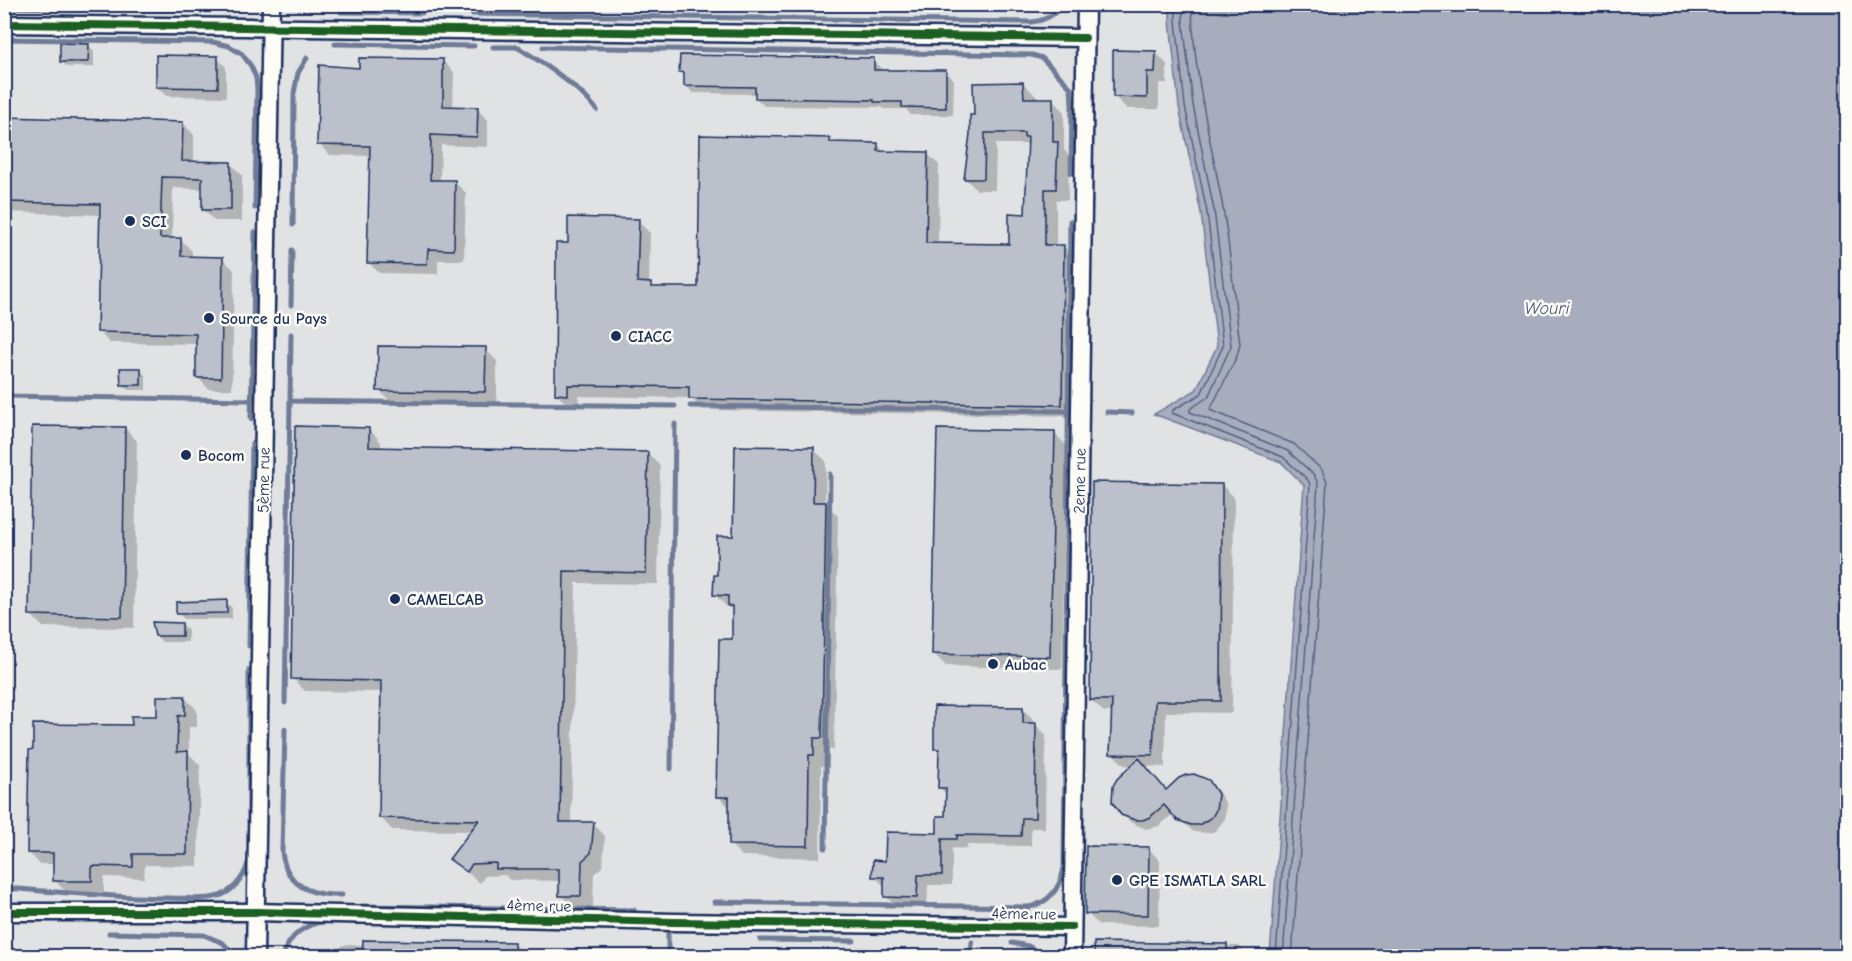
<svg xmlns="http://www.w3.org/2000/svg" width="1852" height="961" viewBox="0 0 1852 961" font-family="'Comic Neue',sans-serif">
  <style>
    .built { fill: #e0e2e3 }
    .water { fill: #a7adbd; stroke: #6f7b97; stroke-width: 1.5 }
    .shadow { fill: #0003 }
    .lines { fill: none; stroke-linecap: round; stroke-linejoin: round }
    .shore { stroke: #536184; stroke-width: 1.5 }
    .stream { stroke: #6f7b97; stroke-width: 5 }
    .building { fill: #bbc0ca; stroke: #1b2f5e; stroke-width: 1.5 }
    .minor-casing { stroke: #1b2f5e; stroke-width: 21 }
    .minor { stroke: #fdfcf7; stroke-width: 16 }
    .rail-casing { stroke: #1b2f5e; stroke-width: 7 }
    .rail { stroke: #fdfcf7; stroke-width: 4.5; stroke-dasharray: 14; stroke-linecap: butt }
    .cycleway-casing { stroke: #fdfcf7; stroke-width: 11 }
    .cycleway { stroke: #1b5e20; stroke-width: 8 }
    .poi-dot { fill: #1b2f5e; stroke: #fdfcf7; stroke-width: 2 }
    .labels { text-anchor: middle; stroke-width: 5; stroke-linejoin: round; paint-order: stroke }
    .poi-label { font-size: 16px; font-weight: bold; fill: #1b2f5e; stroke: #fdfcf7; text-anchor: start }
    .street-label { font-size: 16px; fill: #1b2f5e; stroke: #fdfcf7 }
    .water-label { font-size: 18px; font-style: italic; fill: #4c5b7f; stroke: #fdfcf7 }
  </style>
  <rect width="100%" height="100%" fill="#f0f0ee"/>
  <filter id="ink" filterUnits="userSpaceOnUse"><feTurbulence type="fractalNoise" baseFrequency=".0167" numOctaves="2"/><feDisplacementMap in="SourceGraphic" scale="12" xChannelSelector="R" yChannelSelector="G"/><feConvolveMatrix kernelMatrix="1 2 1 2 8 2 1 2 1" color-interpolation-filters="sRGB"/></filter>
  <g filter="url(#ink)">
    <path class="built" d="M5 5H1170V21L1179 107 1201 213 1217 346 1196 390 1154 414 1281 462 1304 485 1270 956H5Z"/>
    <path class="water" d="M1170 5H1847V956H1270L1304 485 1281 462 1154 414 1196 390 1217 346 1201 213 1179 107 1170 21Z"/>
    <g class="shadow">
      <path d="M88 45 94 51V67H67L61 61Z"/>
      <path d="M1155 52 1167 64V83H1159V109H1127L1115 97Z"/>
      <path d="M217 58 226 67V97L166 96 157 87Z"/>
      <path d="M873 60 881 68V71L946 72 954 80 953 115H911L906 109H884L882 107 764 106 756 98V94L693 93 685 85V76L681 72Z"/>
      <path d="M443 61 454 72 453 108 477 109 488 120V147L441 145 440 181 455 182 466 193 464 260H438V274L379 273 368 262 371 156 330 155 319 144 360 69Z"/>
      <path d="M1023 83 1035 95V99H1052L1064 111V150L1069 155 1068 200H1056V246L1064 247 1075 258 1073 416 703 410 691 398 579 396V406L568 405 556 394 569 244 638 221 650 233 649 284 654 288 700 289 829 139 834 144H877L885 153H927L939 165 938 244 1010 246 1026 215 1029 144H996L995 190H977L966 179 975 116Z"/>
      <path d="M4 119 183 123 194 135V163H230L242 175V221H215L203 210V189L173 188 172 240H181L192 251V258H222L234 270 232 389H209L197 377 198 344 110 343 99 332 101 215 4 212Z"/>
      <path d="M485 349 497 361V404L391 402 379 390Z"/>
      <path d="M140 370 146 376V390H128L122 384Z"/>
      <path d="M125 428 137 441 134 628 43 627 31 615Z"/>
      <path d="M369 429 381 442V448L648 454 660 466 658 584 576 583 571 823H593L605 836 603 866 594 874 593 908 573 907 561 895V881L510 880 505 875 485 876 480 883 451 859 472 831 392 830 380 817 382 692 305 691 293 679Z"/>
      <path d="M1054 433 1066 445 1062 669 946 666 934 654Z"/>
      <path d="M813 449 826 461 825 503 838 516 834 750 826 749 825 766H821L820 858 742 856 730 844 731 809 718 796 733 640 734 609 727 607 715 595 718 576 735 538Z"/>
      <path d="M1222 485 1234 497 1232 713 1166 712 1165 767 1145 766 1167 791 1209 781 1218 791 1226 804 1225 819 1215 831 1209 833 1194 832 1173 814 1159 826 1146 829 1132 823 1122 814 1133 766 1124 765 1112 753 1113 712H1104L1091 700Z"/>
      <path d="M226 602 232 608V619H184L178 613Z"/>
      <path d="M182 624 188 630V642H162L156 636Z"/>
      <path d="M185 698 197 710V727H189V754L200 765 198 866 145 865 144 878 104 877V892H66L54 880V864H40L28 852 133 727 158 717Z"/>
      <path d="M1023 709 1033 719V725H1036L1046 735 1045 828H1031V846L967 845V849L952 848V885H928L927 907 896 906 885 896 884 886 874 876 886 862 939 835 946 817 947 795 939 787 940 753 936 748Z"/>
      <path d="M1148 848 1160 861 1159 926 1099 925 1087 913Z"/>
      <path d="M513 944 526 956H331L343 945Z"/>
      <path d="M1095 944 1239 946 1248 956H1095Z"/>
      <path d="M863 947 866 949V956H851L850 948Z"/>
    </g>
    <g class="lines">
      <g class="shore">
        <path d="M1176 4V21L1185 106 1207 212 1223 346 1201 394 1173 410 1172 413 1283 457 1308 480 1310 485 1276 956"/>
        <path d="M1183 4V21L1193 105 1214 210 1231 346 1208 397 1190 409V412L1288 451 1314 475 1318 484 1283 956"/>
        <path d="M1192 4C1193 74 1211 140 1223 208 1231 253 1234 299 1240 344L1237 356 1210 410 1294 444 1322 470 1327 483 1292 956"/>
      </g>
      <g class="stream">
        <path d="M4 7 213 10"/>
        <path d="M341 12 422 13"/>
        <path d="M472 14 1031 22C1045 21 1055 15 1064 4"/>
        <path d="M4 39 213 42 229 46 242 54 251 66 256 78 257 90 255 208"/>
        <path d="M335 44 474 46"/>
        <path d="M493 47H519"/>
        <path d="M517 47C545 64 576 84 597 110"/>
        <path d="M543 47 1032 55 1042 58 1071 88 1072 105 1071 173"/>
        <path d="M294 93 298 73 307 58"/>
        <path d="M293 225 294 97"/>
        <path d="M291 305 292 250"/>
        <path d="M291 334 290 401 675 406"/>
        <path d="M4 396 251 400"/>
        <path d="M690 406 1067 411"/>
        <path d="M1107 412 1132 413"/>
        <path d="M251 419 255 232"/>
        <path d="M249 646 252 443"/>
        <path d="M249 670V821"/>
        <path d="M285 703 290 401"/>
        <path d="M285 729 282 852C286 886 311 896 342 895"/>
        <path d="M671 769 675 424"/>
        <path d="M825 848 830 474"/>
        <path d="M4 888C59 892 113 897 167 898 184 898 206 901 222 895 237 888 246 874 249 859"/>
        <path d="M714 902 1029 907C1049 903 1060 888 1064 868L1070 221"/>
        <path d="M362 906 634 910"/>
        <path d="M667 926H668V956"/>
        <path d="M109 933 204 935 223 943 236 956"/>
        <path d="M760 940 854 941"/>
        <path d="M1012 943 1028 946 1045 956"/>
        <path d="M103 956V951"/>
        <path d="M283 956C289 935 306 923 328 921"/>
        <path d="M971 956 972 942"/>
      </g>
    </g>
    <g class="building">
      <path d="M60 43 89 44 88 62H60Z"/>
      <path d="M1113 50 1156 51 1155 72H1147V98L1113 97Z"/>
      <path d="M156 55 218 56V88L156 87Z"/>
      <path d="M680 55 874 58V70H946V108L902 107V102H874V100L755 98V87L684 86V73L679 72Z"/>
      <path d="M359 58 443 59V106L478 107 477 137 431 135 430 180H455L454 250 428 249 427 264 367 263 370 146 317 145 319 65 359 68Z"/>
      <path d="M1023 82 1024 98H1053V142H1058L1056 189H1045V245H1064L1062 405 689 399V387L635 386 568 385V395L555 394 556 243H568V217L639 219 637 282 651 283V287H698L700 135 830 138V142L878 143V151L928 152 926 243 1009 244V213L1025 214 1028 137H1024V133H985L984 179H964L970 134V115H974L973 83Z"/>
      <path d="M4 117 183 122 182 161 231 162V210H202V178L162 177 160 238H181V256L223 257 221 378H196V334L97 332 100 204 4 202Z"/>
      <path d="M378 346 486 347 485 392 377 391Z"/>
      <path d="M120 368H141V385H121Z"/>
      <path d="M32 426 125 427 122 617 29 615Z"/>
      <path d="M295 426 369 428V447L648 452 646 573 564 571 560 822H594L591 853 582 861 581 896H559V869H496V863L472 864 467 872 449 859 479 820 379 818 381 681 291 679Z"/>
      <path d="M937 429 1055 431 1050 657 932 654Z"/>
      <path d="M735 446 814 447 813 502H826L822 738H814V755H809L808 846 729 845V797H716L719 639H732V606H728V596L713 595 714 575H717V536H733Z"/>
      <path d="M1092 482 1222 484 1221 701H1155L1153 755 1110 754 1112 700H1090Z"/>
      <path d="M227 600V613L176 614V602Z"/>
      <path d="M152 622 182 623V636H155Z"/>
      <path d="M157 696H185V715L178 716 177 752 188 751 187 854H133V867L92 866V881H53V853H27L29 750 33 749V724L132 725 131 716H157Z"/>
      <path d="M934 706 1023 707V723H1036L1035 818H1022L1021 836 957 835V839H942V875H918L917 898 884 897V877H872L873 860 885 861 886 832 937 833V816H945L946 788H938L939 749H934Z"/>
      <path d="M1139 758 1166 790 1179 778 1186 775 1194 774 1209 780 1218 794 1216 810 1212 817 1199 825H1191L1177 820 1164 805 1150 817 1143 820H1135L1121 815 1112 802 1113 786 1117 779Z"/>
      <path d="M1086 846 1149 847 1148 915 1085 914Z"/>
      <path d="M363 940 514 942V957H362Z"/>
      <path d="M1094 942 1227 944V957H1094Z"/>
    </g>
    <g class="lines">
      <defs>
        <g id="minor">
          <path d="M4 24 1085 38"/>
          <path d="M4 912H255L674 922 1072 927"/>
          <path d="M255 956 271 4"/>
          <path d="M1072 956 1086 4"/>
        </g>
      </defs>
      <use href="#minor" class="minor-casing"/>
      <use href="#minor" class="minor"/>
      <defs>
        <path id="rail" d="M465 4H490"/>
      </defs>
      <use href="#rail" class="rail-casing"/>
      <use href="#rail" class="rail"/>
      <defs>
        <g id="cycleway">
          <path d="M4 24 1085 38"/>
          <path d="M4 912H255L674 922 1072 927"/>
        </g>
      </defs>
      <use href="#cycleway" class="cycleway-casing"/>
      <use href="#cycleway" class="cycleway"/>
    </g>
  </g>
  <g class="poi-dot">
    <circle cx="130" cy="221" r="6"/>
    <circle cx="209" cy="318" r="6"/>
    <circle cx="616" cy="336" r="6"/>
    <circle cx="186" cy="455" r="6"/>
    <circle cx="395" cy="599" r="6"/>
    <circle cx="993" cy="664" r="6"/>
    <circle cx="1117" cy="880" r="6"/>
  </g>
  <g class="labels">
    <g class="poi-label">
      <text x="142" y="227">SCI</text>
      <text x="221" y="324">Source du Pays</text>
      <text x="628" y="342">CIACC</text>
      <text x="198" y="461">Bocom</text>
      <text x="407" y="605">CAMELCAB</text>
      <text x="1005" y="670">Aubac</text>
      <text x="1129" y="886">GPE ISMATLA SARL</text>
    </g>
    <g class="street-label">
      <text transform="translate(263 480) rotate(-89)" y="6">5ème rue</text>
      <text transform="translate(1079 481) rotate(-89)" y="6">2eme rue</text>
      <text transform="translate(539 905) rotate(1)" y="6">4ème rue</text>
      <text transform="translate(1024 913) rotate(1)" y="6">4ème rue</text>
    </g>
    <g class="water-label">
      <text x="1547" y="314">Wouri</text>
    </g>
  </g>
  <rect width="1852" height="961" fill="none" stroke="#fdfcf7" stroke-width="24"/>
  <rect x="12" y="12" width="1828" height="937" fill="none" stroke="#1b2f5e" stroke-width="2" filter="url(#ink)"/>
</svg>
